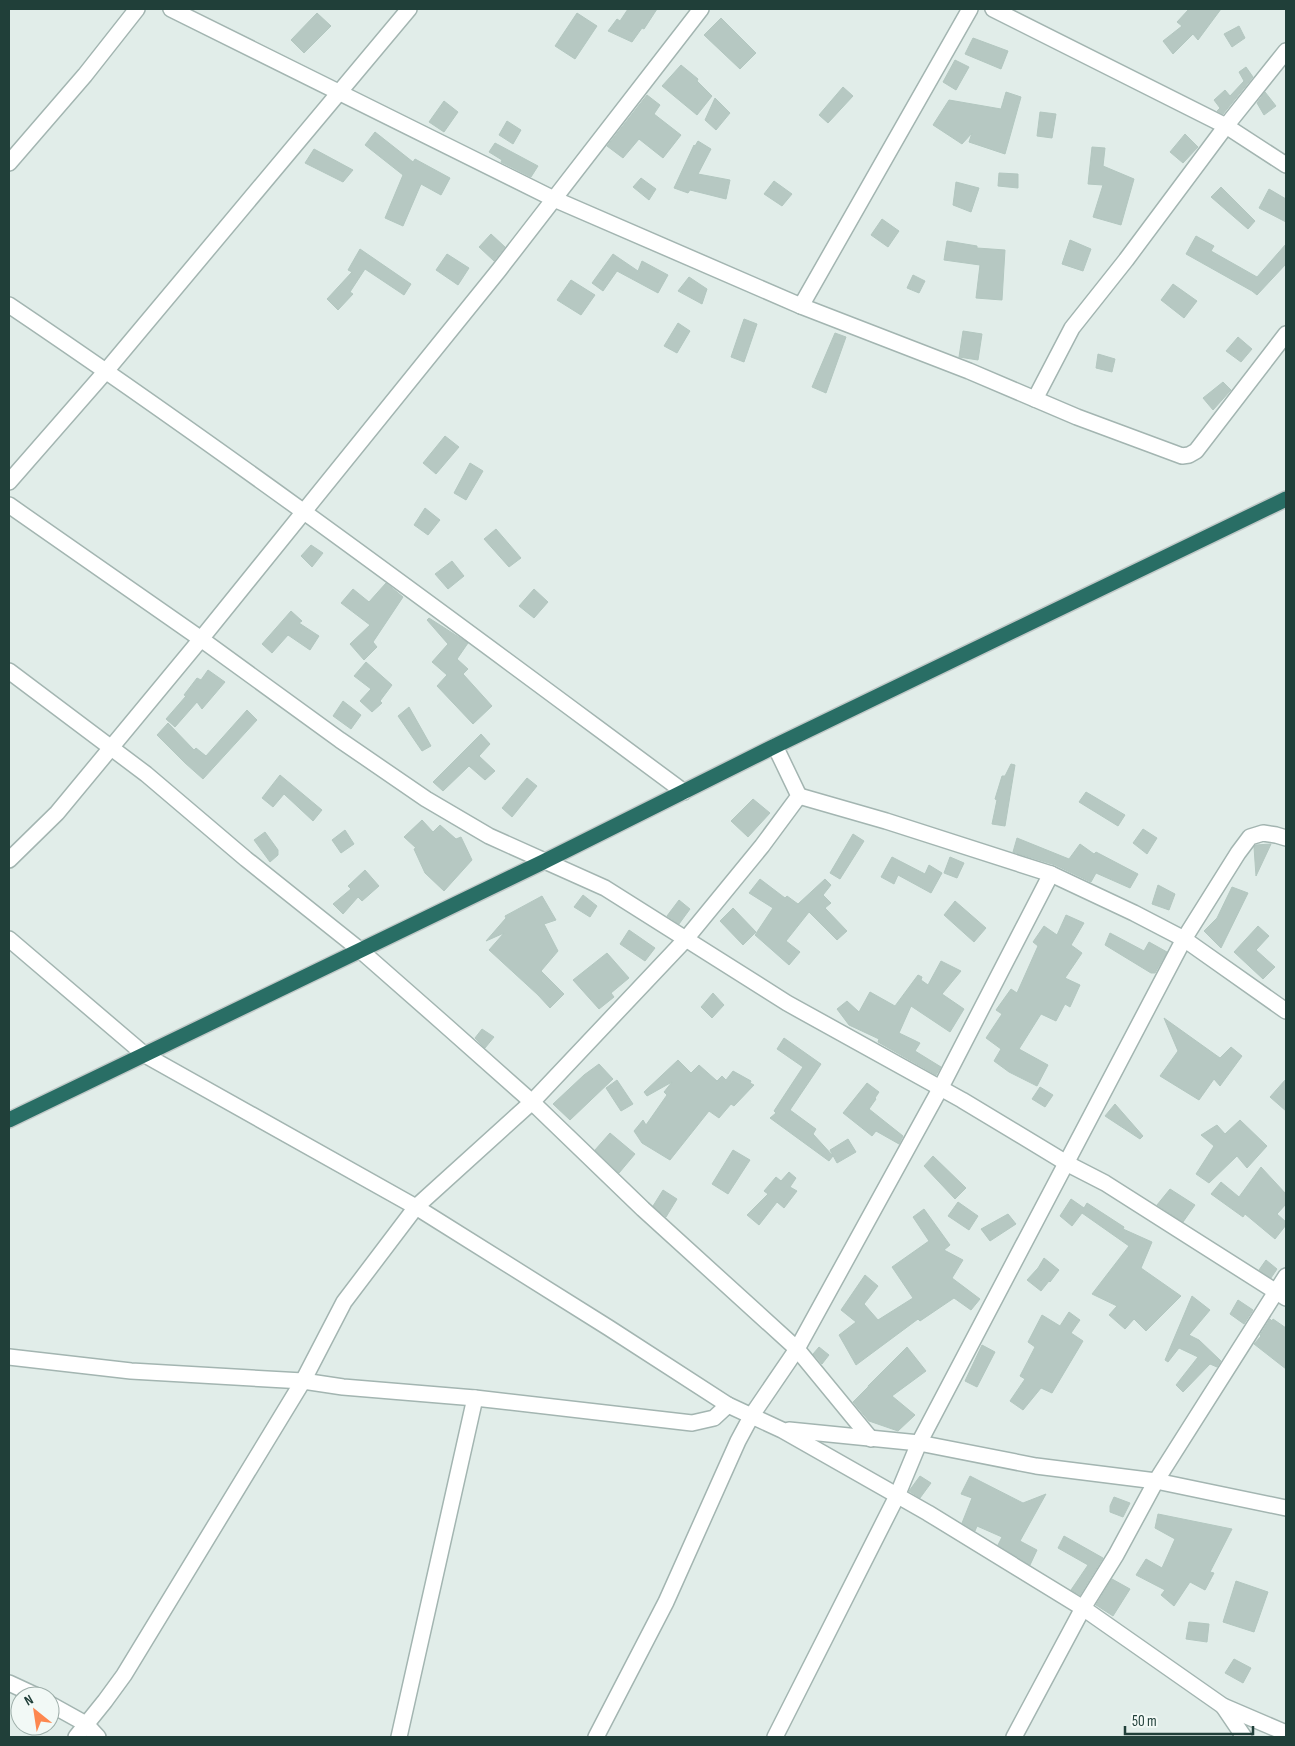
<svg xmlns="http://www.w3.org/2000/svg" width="1295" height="1746" viewBox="0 0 1295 1746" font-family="'Sofia Sans Condensed',sans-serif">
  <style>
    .building { fill: #b6c8c2; stroke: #b3c7c0 }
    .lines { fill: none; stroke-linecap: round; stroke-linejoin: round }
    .minor-casing { stroke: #a3b5b1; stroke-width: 18 }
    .highway-casing { stroke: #c1c9c8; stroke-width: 18 }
    .minor { stroke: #fff; stroke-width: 15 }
    .highway { stroke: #296e65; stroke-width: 15 }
  </style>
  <rect width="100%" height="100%" fill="#e1ede9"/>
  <g class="building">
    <path d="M628 9H657L644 29 642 28 632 42 608 31 617 19 620 21Z"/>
    <path d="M1189 9H1221L1198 40 1193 34 1173 54 1163 41 1182 26 1177 22Z"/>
    <path d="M317 13 331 26 304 53 291 40Z"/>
    <path d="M577 13 597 26 575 59 555 46Z"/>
    <path d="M721 18 756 53 740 69 704 35Z"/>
    <path d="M1239 26 1245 38 1232 47 1224 34Z"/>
    <path d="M973 38 1008 51 1001 69 965 54Z"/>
    <path d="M955 60 969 67 956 90 943 82Z"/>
    <path d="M681 65 698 79 697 81 712 96 697 115 662 86Z"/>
    <path d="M1246 67 1253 77 1223 114 1217 111 1220 108 1214 100 1225 90 1230 96 1244 81 1239 72Z"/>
    <path d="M843 87 853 96 828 123 819 115Z"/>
    <path d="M1006 92 1021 97 1005 154 969 142 972 133 962 144 933 125 949 100 1001 109Z"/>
    <path d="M1265 92 1276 106 1264 115 1257 103Z"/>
    <path d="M647 95 660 105 654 114 681 135 663 158 639 139 623 158 607 146Z"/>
    <path d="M715 98 730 113 716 130 705 120Z"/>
    <path d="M444 101 458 112 444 132 429 122Z"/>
    <path d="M1040 112 1056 114 1052 138 1037 136Z"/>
    <path d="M507 121 521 130 513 144 499 135Z"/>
    <path d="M375 132 413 162 415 159 450 178 441 195 421 184 403 226 385 218 403 175 365 145Z"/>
    <path d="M1185 134 1198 147 1183 163 1170 152Z"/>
    <path d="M698 141 711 149 698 174 730 180 726 199 690 190 688 193 674 188 694 145 695 146Z"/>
    <path d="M495 143 538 166 531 177 501 162 502 160 489 152Z"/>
    <path d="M1092 147 1105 148 1103 166 1134 179 1121 225 1093 217 1103 185 1088 184Z"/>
    <path d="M314 149 353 170 343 182 305 163Z"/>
    <path d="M999 173 1018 174V188L998 186Z"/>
    <path d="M641 178 656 189 649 200 633 187Z"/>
    <path d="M774 181 792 194 782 206 764 194Z"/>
    <path d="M956 182 979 188 971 212 953 205Z"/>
    <path d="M1221 187 1255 221 1248 229 1211 197Z"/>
    <path d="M1269 189 1286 199V222L1259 208Z"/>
    <path d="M882 219 899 231 888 247 871 235Z"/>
    <path d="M491 234 505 247 494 261 479 247Z"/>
    <path d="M1196 236 1214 246 1211 251 1257 277 1286 244V264L1257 295 1252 291 1186 254Z"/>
    <path d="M1070 240 1091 249 1083 271 1062 264Z"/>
    <path d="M947 241 977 246V248L1005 250 1002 300 976 298 980 265 944 260Z"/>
    <path d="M360 249 411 284 404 295 365 269 350 292 353 294 338 310 327 299 352 272 348 270Z"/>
    <path d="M447 254 469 268 458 285 436 270Z"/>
    <path d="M613 254 638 271 642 261 668 275 658 293 617 271 603 291 592 283Z"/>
    <path d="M913 275 925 281 919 293 907 288Z"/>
    <path d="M689 277 707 289 702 304 678 291Z"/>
    <path d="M571 280 595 295 581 315 557 300Z"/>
    <path d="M1173 284 1197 301 1184 318 1161 300Z"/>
    <path d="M744 319 757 324 744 362 731 357Z"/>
    <path d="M678 323 690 331 677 353 664 346Z"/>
    <path d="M963 331 982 334 978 360 959 357Z"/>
    <path d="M835 333 846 337 826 393 812 387Z"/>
    <path d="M1238 337 1252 349 1241 362 1226 351Z"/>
    <path d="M1098 354 1115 359 1112 372 1096 368Z"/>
    <path d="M1223 382 1231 390 1213 410 1203 398Z"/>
    <path d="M445 436 459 447 436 474 423 463Z"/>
    <path d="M470 463 483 471 466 500 454 493Z"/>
    <path d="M425 508 440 520 428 535 414 525Z"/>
    <path d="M496 529 521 558 509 567 484 539Z"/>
    <path d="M311 545 323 553 312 567 301 556Z"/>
    <path d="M452 561 464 576 448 589 435 574Z"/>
    <path d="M386 583 403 597 373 642 377 647 364 660 350 644 370 625 341 603 353 589 369 602Z"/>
    <path d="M534 589 548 602 534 618 519 606Z"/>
    <path d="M291 611 302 621 299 623 319 636 310 650 288 635 272 653 262 644Z"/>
    <path d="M429 618 468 643 457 659 468 669 463 674 492 706 473 724 437 686 447 675 432 662 448 644 427 620Z"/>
    <path d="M366 662 392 685 380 701 382 703 372 712 360 701 371 689 354 676Z"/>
    <path d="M208 670 225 682 202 709 197 702 175 727 166 719 186 696 184 695 197 678 201 680Z"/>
    <path d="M343 701 361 715 351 729 333 716Z"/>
    <path d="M409 707 431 746 422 751 398 716Z"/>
    <path d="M247 710 257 720 203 779 185 763 157 735 168 723 194 750 196 748 206 756Z"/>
    <path d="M481 734 490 744 479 756 495 771 485 780 469 766 443 791 433 782Z"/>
    <path d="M1011 764 1015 765 1005 826 992 824 997 800 995 799 1002 776H1005Z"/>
    <path d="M280 775 322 810 313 821 284 794 273 807 262 798Z"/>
    <path d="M527 778 537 786 512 817 502 808Z"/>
    <path d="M1086 792 1125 815 1118 826 1079 802Z"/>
    <path d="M753 799 770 813 748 837 731 821Z"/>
    <path d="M422 820 433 832 440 825 456 839 461 837 472 860 444 891 425 873 414 849 416 848 404 837Z"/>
    <path d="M1143 829 1157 838 1147 854 1133 843Z"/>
    <path d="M345 830 354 844 341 853 332 840Z"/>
    <path d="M265 832 278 850V855L270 862 254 840Z"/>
    <path d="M853 834 864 841 840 879 830 873Z"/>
    <path d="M1017 838 1069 859 1080 844 1094 854 1096 852 1138 874 1130 888 1096 873 1091 882 1055 865 1013 852Z"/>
    <path d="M1271 844 1256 876 1254 847 1256 845Z"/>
    <path d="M892 857 925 874 929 865 942 873 931 893 898 875 894 884 881 877Z"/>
    <path d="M950 857 964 863 957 878 944 873Z"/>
    <path d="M365 870 379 886 362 901 358 897 343 914 333 904 351 889 348 886Z"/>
    <path d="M760 879 785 898 787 896 798 904 825 879 831 885 823 895 831 903 825 908 847 931 837 940 809 912 786 941 800 952 789 965 755 935 773 908 749 893Z"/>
    <path d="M1158 885 1175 894 1169 910 1152 904Z"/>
    <path d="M1232 887 1248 893 1221 948 1204 931 1217 918Z"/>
    <path d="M583 895 597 906 590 917 574 907Z"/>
    <path d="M542 896 556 920 544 924 558 951 541 971 564 994 550 1008 538 995 489 950 504 933 486 941 506 918 505 916Z"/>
    <path d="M679 900 690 909 679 924 667 916Z"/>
    <path d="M955 901 986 928 974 942 944 915Z"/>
    <path d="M733 908 756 932 743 945 720 921Z"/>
    <path d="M1066 915 1084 923 1071 945 1082 953 1065 978 1080 985 1070 1007 1065 1004 1056 1021 1041 1014 1019 1049 1048 1065 1037 1086 1009 1072 994 1061 1001 1049 986 1038 1002 1014 996 1010 1011 989 1017 993 1038 946 1033 942 1044 926 1057 935Z"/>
    <path d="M1258 926 1269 936 1256 950 1275 967 1263 979 1234 952Z"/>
    <path d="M629 930 655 948 645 961 620 944Z"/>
    <path d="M1110 933 1144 951 1149 942 1167 952 1155 973H1151L1105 945Z"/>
    <path d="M607 953 629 978 611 993 614 997 599 1009 573 980Z"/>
    <path d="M941 961 961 971 942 994 964 1009 950 1032 911 1006 899 1033 920 1043 915 1051 941 1067 936 1075 878 1042 879 1039 849 1025 837 1009 847 1001 859 1012 870 992 895 1006 918 975 922 977 921 980 928 985Z"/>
    <path d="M713 993 724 1005 712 1018 701 1007Z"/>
    <path d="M1164 1018 1220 1058 1231 1047 1242 1056 1220 1086 1214 1079 1199 1100 1160 1076 1178 1051Z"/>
    <path d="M482 1029 494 1037 485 1048 475 1038Z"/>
    <path d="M784 1038 821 1064 790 1110 816 1129 813 1134 833 1156 829 1161 770 1118 776 1113 774 1111 803 1067 777 1049Z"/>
    <path d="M678 1060 691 1073 699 1065 717 1081 722 1076 726 1080 733 1071 751 1081 750 1083 754 1085 734 1106 731 1104 719 1118 709 1111 670 1160 642 1143 634 1131 643 1120 646 1125 667 1095 664 1092 672 1082 647 1096 644 1092Z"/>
    <path d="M599 1064 613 1079 570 1120 553 1104 584 1075Z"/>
    <path d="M1286 1079V1111L1270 1097Z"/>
    <path d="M617 1080 633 1104 621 1111 606 1088Z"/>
    <path d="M867 1083 879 1092 875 1098 876 1099 869 1109 903 1136 899 1144 876 1131 872 1136 843 1113Z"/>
    <path d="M1040 1087 1053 1095 1045 1107 1032 1099Z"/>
    <path d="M1115 1104 1143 1136 1140 1139 1105 1116Z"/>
    <path d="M1240 1120 1267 1146 1247 1168 1237 1156 1209 1183 1196 1174 1214 1146 1201 1135 1217 1125 1225 1134Z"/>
    <path d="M610 1133 635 1154 619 1173 595 1150Z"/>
    <path d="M848 1139 856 1152 837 1163 830 1150Z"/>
    <path d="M733 1150 750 1160 728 1194 712 1184Z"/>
    <path d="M933 1156 966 1188 955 1199 924 1166Z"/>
    <path d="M1261 1167 1286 1194V1204L1277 1214 1286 1222V1225L1275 1239 1245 1214 1243 1217 1211 1194 1221 1182 1239 1197Z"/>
    <path d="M789 1172 796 1178 790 1187 797 1191 784 1208 777 1202 759 1225 747 1215 768 1194 764 1191 776 1177 781 1181Z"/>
    <path d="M1170 1189 1195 1205 1183 1222 1157 1205Z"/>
    <path d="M663 1190 677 1199 666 1217 653 1206Z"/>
    <path d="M1071 1199 1084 1208 1087 1203 1124 1227 1123 1229 1152 1242 1141 1268 1181 1296 1146 1331 1134 1319 1125 1329 1109 1315 1117 1306 1092 1294 1129 1246 1082 1213 1072 1226 1060 1216Z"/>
    <path d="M958 1202 978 1216 969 1230 948 1216Z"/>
    <path d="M924 1209 950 1245 944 1250 963 1260 952 1278 980 1299 971 1310 954 1298 920 1321 918 1319 856 1365 839 1335 856 1322 841 1310 865 1275 878 1286 864 1304 878 1320 913 1298 892 1267 929 1241 913 1217Z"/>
    <path d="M1008 1214 1016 1224 990 1241 981 1229Z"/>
    <path d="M1044 1258 1059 1270 1050 1282 1049 1281 1041 1291 1027 1280 1038 1268Z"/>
    <path d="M1266 1260 1277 1269 1271 1278 1259 1270Z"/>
    <path d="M1192 1296 1210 1310 1189 1335 1199 1340 1221 1361 1217 1367 1210 1364 1183 1392 1176 1385 1198 1357 1179 1348 1168 1362 1165 1360Z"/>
    <path d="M1238 1300 1253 1310 1244 1324 1230 1314Z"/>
    <path d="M1069 1312 1080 1320 1071 1333 1083 1341 1052 1393 1041 1388 1023 1410 1010 1401 1025 1379 1020 1376 1035 1347 1028 1342 1042 1315 1060 1326Z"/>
    <path d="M1270 1319 1272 1321 1273 1319 1286 1328V1369L1254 1344 1261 1336 1260 1335Z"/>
    <path d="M982 1345 995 1352 977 1387 965 1381Z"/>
    <path d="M819 1347 829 1355 822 1364 813 1354Z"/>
    <path d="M907 1347 926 1371 892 1396 915 1415 898 1431 869 1421 853 1402 868 1387 869 1388 868 1386Z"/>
    <path d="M920 1476 931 1483 920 1498 909 1491Z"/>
    <path d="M970 1476 1023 1503 1046 1494 1020 1541 1037 1550 1030 1565 998 1545 1002 1537 977 1526 975 1531 962 1523 972 1498 961 1494Z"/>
    <path d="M1114 1497 1130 1503 1123 1517 1110 1512V1506Z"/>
    <path d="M1158 1514 1232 1529 1210 1572 1214 1573 1205 1590 1190 1582 1174 1606 1161 1595 1165 1590 1136 1575 1146 1559 1162 1568 1175 1539 1155 1528Z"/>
    <path d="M1064 1536 1103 1558 1080 1595 1071 1590 1088 1565 1058 1548Z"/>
    <path d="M1112 1579 1130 1589 1113 1616 1096 1605Z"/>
    <path d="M1236 1581 1268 1592 1254 1632 1223 1622Z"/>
    <path d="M1189 1622 1209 1624 1207 1642 1186 1639Z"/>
    <path d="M1234 1659 1251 1668 1243 1683 1225 1673Z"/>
  </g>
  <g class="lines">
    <defs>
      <g id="minor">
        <path d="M171 9 554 199 801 306 969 371 1077 417 1182 456 1189 455 1196 451 1286 334"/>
        <path d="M993 9 1226 126 1286 165"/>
        <path d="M9 163 85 75 137 9"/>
        <path d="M9 305C239 460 461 627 684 792"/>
        <path d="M801 306 970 9"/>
        <path d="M1035 399 1072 328 1126 260 1226 126 1286 51"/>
        <path d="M9 482 106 371 409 9"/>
        <path d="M9 505 201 639 340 740 426 799 489 836 605 888 787 1003 962 1100 1068 1164 1105 1183 1286 1298"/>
        <path d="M9 671 146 774 246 859 360 950 443 1023 532 1102 643 1209 797 1349 871 1439"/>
        <path d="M799 796 886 821 1051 874 1134 913 1184 939 1286 1011"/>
        <path d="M9 860 57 813 201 639 499 270 701 9"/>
        <path d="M9 939 145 1055 416 1207 609 1328 728 1405 782 1430 928 1513 1083 1608 1223 1706 1286 1733"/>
        <path d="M9 1357 131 1371 303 1381 343 1387 475 1398 692 1423 714 1418 728 1405"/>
        <path d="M789 1430 919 1443 1036 1466 1156 1481 1286 1508"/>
        <path d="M9 1683 37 1696"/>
        <path d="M50 1704 86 1724 98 1737"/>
        <path d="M1223 1706 1244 1737"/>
        <path d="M76 1737 105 1701 124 1675 303 1381 344 1302 416 1207 532 1102 685 940 762 846 799 796 775 746"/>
        <path d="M399 1737 475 1398"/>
        <path d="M596 1737 666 1602 738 1441 752 1415 797 1349 940 1089 1051 874"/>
        <path d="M775 1737 897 1496 919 1443 1184 939 1238 853 1250 837 1263 833 1276 835 1286 838"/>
        <path d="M1014 1737 1083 1608 1116 1555 1156 1481 1286 1276"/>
      </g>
      <path id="highway" d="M9 1120 543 862 775 746 1286 499"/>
    </defs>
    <use href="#minor" class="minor-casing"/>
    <use href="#highway" class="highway-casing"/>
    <use href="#minor" class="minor"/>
    <use href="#highway" class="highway"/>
  </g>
  <rect width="1295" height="1746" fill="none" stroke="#203f39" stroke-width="20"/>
  <g transform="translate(35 1711) rotate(330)"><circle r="24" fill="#f2f9f6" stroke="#9eafaa"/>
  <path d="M0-4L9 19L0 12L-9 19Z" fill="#fd874f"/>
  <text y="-8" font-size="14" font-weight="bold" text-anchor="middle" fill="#203f39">N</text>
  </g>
  <path d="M1125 1726v8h128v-8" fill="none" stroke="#203f39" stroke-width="2.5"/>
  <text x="1132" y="1726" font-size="15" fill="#203f39" stroke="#f2f9f6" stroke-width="4" paint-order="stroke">50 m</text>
</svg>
